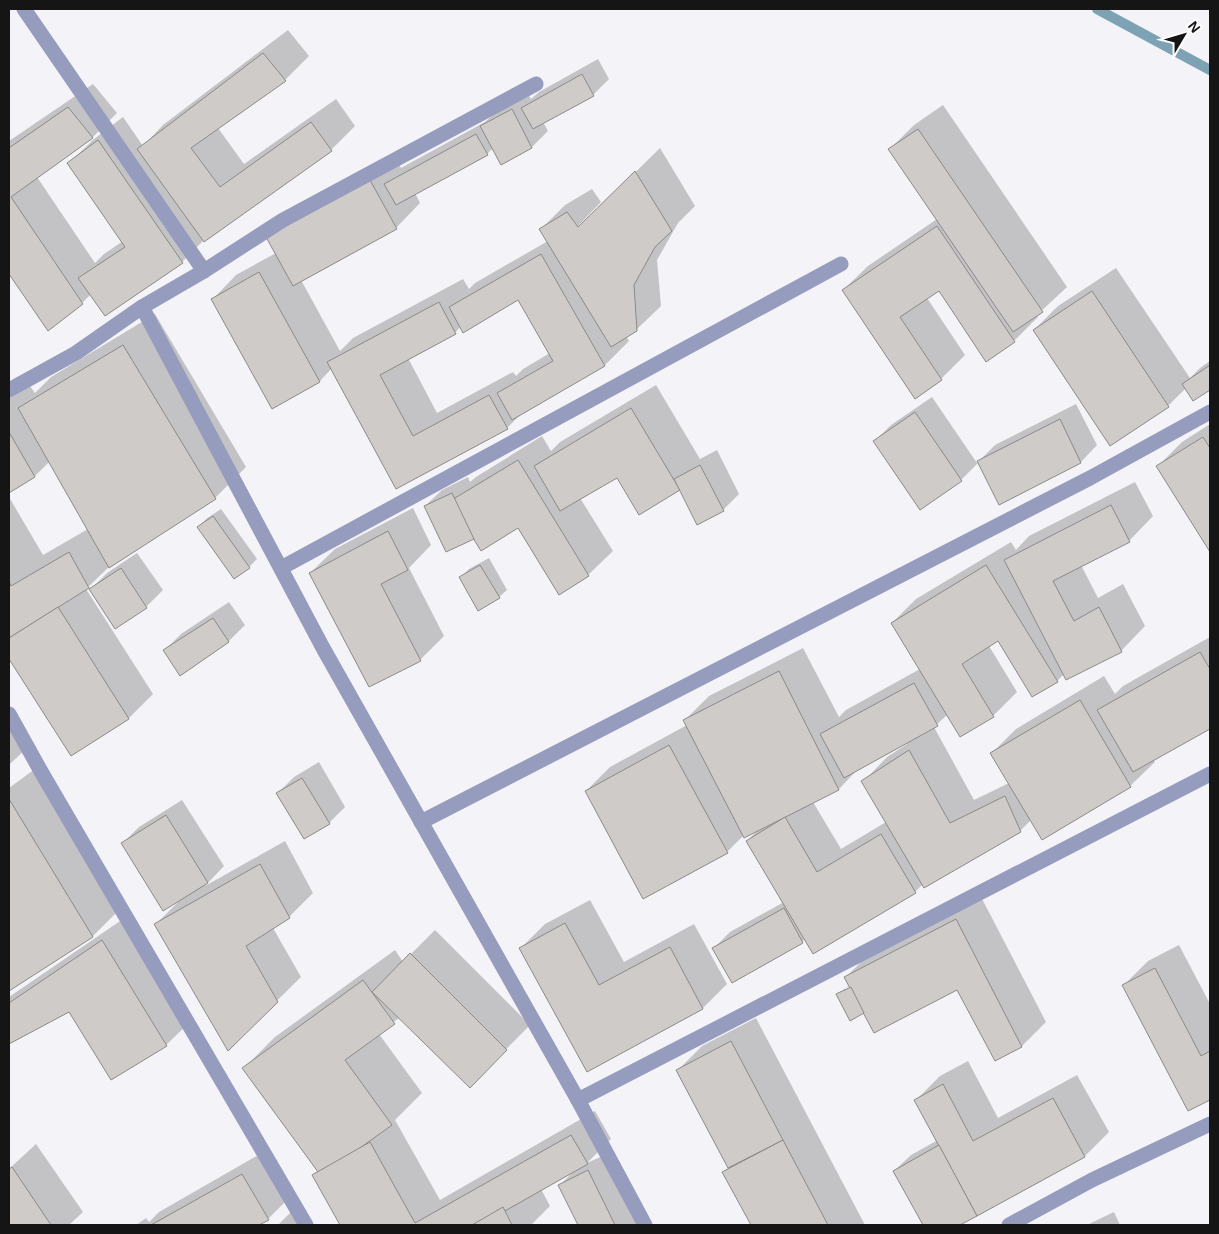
<svg xmlns="http://www.w3.org/2000/svg" width="1219" height="1234" viewBox="0 0 1219 1234" font-family="Arial,sans-serif">
  <style>
    .shadow { fill: #0003; fill-rule: evenodd }
    .lines { fill: none; stroke-linecap: round; stroke-linejoin: round }
    .stream { stroke: #7ca2b4; stroke-width: 10 }
    .building { fill: #cfcbc9; stroke: #8c8987 }
    .minor { stroke: #969cbd; stroke-width: 15 }
  </style>
  <rect width="100%" height="100%" fill="#f4f4f8"/>
  <g class="shadow">
    <path d="M288 30 309 56 285 80 218 128 244 164 336 99 355 126 331 150 204 240 182 262 91 294 82 303 48 329 9 272V141L93 84 117 113 93 137 37 177 95 263 104 254 123 241 69 163 94 139 123 117 143 146 163 125Z"/>
    <path d="M598 59 609 79 593 95 543 122 548 131 532 147 493 148 487 154 415 193 420 203 396 228 301 280 340 351 353 338 463 279 469 289 475 283 548 241 541 229 565 205 592 189 601 202 577 227V230L660 148 695 206 678 223 657 260 661 306 636 330 626 336 629 341 605 365 523 412 507 428 397 488 332 368 320 381 212 300 236 275 276 253 395 157 401 168 485 122 498 110 528 94 531 99 539 92ZM519 299 550 353 523 369 516 376 513 372 437 413 408 358 455 333 461 326Z"/>
    <path d="M943 105 1067 287 1037 315 1038 317 1014 341 986 360 939 290 927 298 965 355 941 379 843 290 868 266 937 219 890 149 914 125Z"/>
    <path d="M1116 268 1190 378 1200 368 1210 361V389L1193 400 1186 388 1168 406 1034 330 1058 306Z"/>
    <path d="M155 314 246 467 215 498 110 566 86 589 153 694 129 718 71 754 9 656V497L43 555 88 529 50 461 35 476 9 491V398L30 386 35 393 51 377Z"/>
    <path d="M656 385 700 459 717 450 739 494 723 510 680 489 617 476 580 498 613 551 588 575 519 526 474 538 425 506 442 490 468 477 470 482 476 477 542 436 551 451 560 442Z"/>
    <path d="M932 397 977 463 995 445 1076 404 1097 445 1081 462 1000 503 979 462 961 480 920 508 875 441 891 425Z"/>
    <path d="M1210 424V550L1158 466 1182 442Z"/>
    <path d="M1135 482 1153 516 1129 541 1081 565 1098 598 1123 584 1145 626 1121 651 1064 674 1057 681 999 640 989 646 1017 692 993 716 947 715 934 727 974 800 1009 783 992 753 1016 729 1104 676 1115 694 1123 686 1210 637V728L1153 760 1155 762 1130 786 1031 820 1020 831 925 887 923 884 915 892 806 939 732 981 714 948 730 932 784 902 747 841 757 831 744 835 727 852 586 791 610 767 687 725 685 720 709 696 803 648 839 717 846 710 920 669 892 623 916 599 1011 542 1016 550 1029 536ZM906 742 907 744 887 757 863 782 886 822 841 849 813 802 839 789 859 768Z"/>
    <path d="M413 508 431 545 409 568 444 636 420 660 310 573 335 549Z"/>
    <path d="M221 509 257 559 249 567 199 527 206 519Z"/>
    <path d="M137 553 163 590 146 607 116 627 91 589 107 573Z"/>
    <path d="M489 558 507 590 499 597 461 577 469 569Z"/>
    <path d="M229 602 245 625 228 642 165 650 181 634Z"/>
    <path d="M9 718 28 747 9 765Z"/>
    <path d="M319 762 345 807 329 823 278 793 294 777Z"/>
    <path d="M39 766 124 905 93 936 9 990V788Z"/>
    <path d="M182 800 224 866 205 886 285 841 313 893 289 917 273 928 301 977 228 1049 156 924 178 902 122 844 139 827Z"/>
    <path d="M980 895 1046 1022 1022 1046 995 1059 958 988 864 1012 837 995 850 984 846 977 870 953ZM855 983 856 985 845 991V988Z"/>
    <path d="M590 900 624 962 694 924 727 984 703 1008 587 1071 521 948 545 924Z"/>
    <path d="M126 917 191 1021 166 1045 112 1079 69 1011 9 1043V997Z"/>
    <path d="M435 930 530 1025 470 1086 400 1017 379 1034 422 1093 395 1120 440 1200 595 1111 611 1139 587 1163 605 1155 639 1225H580L560 1185 573 1172 541 1189 550 1206 531 1225H341L313 1175 318 1170 244 1068 275 1037 395 950 403 962Z"/>
    <path d="M1179 945 1210 1004V1098L1188 1110 1124 985 1148 961Z"/>
    <path d="M756 1018 865 1225H752L724 1173 729 1167 678 1070 702 1046Z"/>
    <path d="M968 1061 998 1118 1077 1075 1109 1132 1085 1156 957 1225H925L894 1171 911 1155 938 1140 916 1100 940 1076Z"/>
    <path d="M36 1144 83 1212 69 1225H9V1169Z"/>
    <path d="M267 1150 292 1195 268 1219 257 1225H136L146 1218 149 1222 159 1212Z"/>
    <path d="M295 1208 306 1225H278Z"/>
    <path d="M1114 1212 1120 1225H1087Z"/>
  </g>
  <g class="lines">
    <path class="stream" d="M1097 9 1210 70"/>
  </g>
  <g class="building">
    <path d="M263 53 286 81 191 148 220 187 311 122 332 151 204 242 137 149Z"/>
    <path d="M582 74 594 96 533 129 521 108Z"/>
    <path d="M68 107 93 138 11 197 83 304 48 331 9 274V148Z"/>
    <path d="M512 109 532 148 501 165 480 126Z"/>
    <path d="M918 129 1043 312 1013 332 888 149Z"/>
    <path d="M476 134 488 155 396 205 384 184Z"/>
    <path d="M98 140 183 263 105 316 78 278 125 247 67 163Z"/>
    <path d="M635 171 672 231 655 247 634 285 637 331 611 347 539 229 567 212 578 227Z"/>
    <path d="M370 180 397 229 293 286 266 237Z"/>
    <path d="M937 226 1015 342 986 362 939 291 900 317 942 380 915 399 842 290Z"/>
    <path d="M541 254 605 366 512 420 497 393 553 361 518 300 463 333 449 307Z"/>
    <path d="M259 272 320 382 272 409 211 299Z"/>
    <path d="M1092 291 1169 407 1110 446 1033 330Z"/>
    <path d="M439 302 456 334 380 375 413 436 489 395 508 429 396 489 327 362Z"/>
    <path d="M123 345 216 499 109 568 18 408Z"/>
    <path d="M1210 365V390L1193 401 1182 384Z"/>
    <path d="M631 408 680 490 639 515 617 478 560 511 534 466Z"/>
    <path d="M915 412 962 481 920 510 873 441Z"/>
    <path d="M1060 419 1081 463 999 505 977 461Z"/>
    <path d="M9 432 35 477 9 493Z"/>
    <path d="M1203 437 1210 448V552L1156 466Z"/>
    <path d="M518 460 589 576 559 595 518 528 481 551 450 501Z"/>
    <path d="M700 465 724 511 697 525 674 479Z"/>
    <path d="M452 493 474 539 446 552 424 506Z"/>
    <path d="M1111 505 1130 542 1053 581 1074 621 1099 607 1122 652 1066 680 1004 560Z"/>
    <path d="M213 516 250 568 234 579 197 527Z"/>
    <path d="M388 531 408 570 381 584 421 661 369 687 309 573Z"/>
    <path d="M69 552 89 588 9 638V581L11 586Z"/>
    <path d="M480 565 500 598 478 611 459 577Z"/>
    <path d="M986 565 1058 682 1032 697 998 641 962 664 994 717 960 737 891 623Z"/>
    <path d="M121 568 147 608 115 629 89 589Z"/>
    <path d="M58 607 129 719 71 756 9 659V638Z"/>
    <path d="M213 618 229 642 180 676 163 650Z"/>
    <path d="M1200 652 1210 669V729L1133 772 1097 710Z"/>
    <path d="M779 671 839 790 744 838 683 720Z"/>
    <path d="M914 683 938 726 844 778 820 734Z"/>
    <path d="M1080 700 1131 787 1042 840 990 753Z"/>
    <path d="M669 745 728 853 643 899 585 791Z"/>
    <path d="M909 750 950 823 1005 796 1021 832 924 888 861 781Z"/>
    <path d="M302 778 330 824 304 839 276 793Z"/>
    <path d="M9 799 93 937 9 991Z"/>
    <path d="M166 815 208 883 163 911 121 843Z"/>
    <path d="M785 817 817 872 881 834 916 893 813 954 746 841Z"/>
    <path d="M260 864 290 918 246 946 278 1002 228 1051 154 924Z"/>
    <path d="M784 908 803 943 732 983 712 948Z"/>
    <path d="M956 919 1022 1047 995 1061 957 990 874 1033 844 977Z"/>
    <path d="M565 923 599 985 670 947 703 1009 587 1072 519 948Z"/>
    <path d="M102 940 167 1046 111 1080 69 1012 9 1044V1003Z"/>
    <path d="M410 953 507 1050 470 1088 372 992Z"/>
    <path d="M1155 968 1201 1056 1210 1051V1100L1188 1111 1122 985Z"/>
    <path d="M363 980 395 1024 345 1060 392 1125 321 1176 242 1068Z"/>
    <path d="M851 987 864 1013 850 1021 836 994Z"/>
    <path d="M731 1041 783 1140 728 1168 676 1070Z"/>
    <path d="M943 1084 973 1141 1053 1098 1085 1157 977 1216 914 1100Z"/>
    <path d="M571 1135 588 1164 480 1225H340L312 1175 370 1142 415 1223Z"/>
    <path d="M783 1140 828 1225H751L722 1172Z"/>
    <path d="M939 1145 977 1216 960 1225H923L893 1171Z"/>
    <path d="M12 1167 51 1225H9V1169Z"/>
    <path d="M588 1170 615 1225H578L558 1185Z"/>
    <path d="M242 1174 269 1220 259 1225H151Z"/>
    <path d="M503 1207 512 1225H472Z"/>
  </g>
  <g class="lines">
    <g class="minor">
      <path d="M24 9 204 271"/>
      <path d="M142 307 323 648 578 1100 645 1225"/>
      <path d="M9 390 76 353 142 307 204 271 283 220 536 84"/>
      <path d="M281 568 841 264"/>
      <path d="M9 714 43 775 306 1225"/>
      <path d="M421 822 1090 478 1210 412"/>
      <path d="M578 1100 1210 774"/>
      <path d="M1009 1225 1092 1180 1210 1124"/>
    </g>
  </g>
  <rect width="1219" height="1234" fill="none" stroke="#151516" stroke-width="20"/>
  <g transform="translate(1184 35) rotate(52)" stroke="#ffffff" stroke-width="4" paint-order="stroke">
  <path d="M0-4L9 19L0 12L-9 19Z" fill="#151516"/>
  <text y="-8" font-size="14" font-weight="bold" text-anchor="middle" fill="#151516">N</text>
  </g>
</svg>
